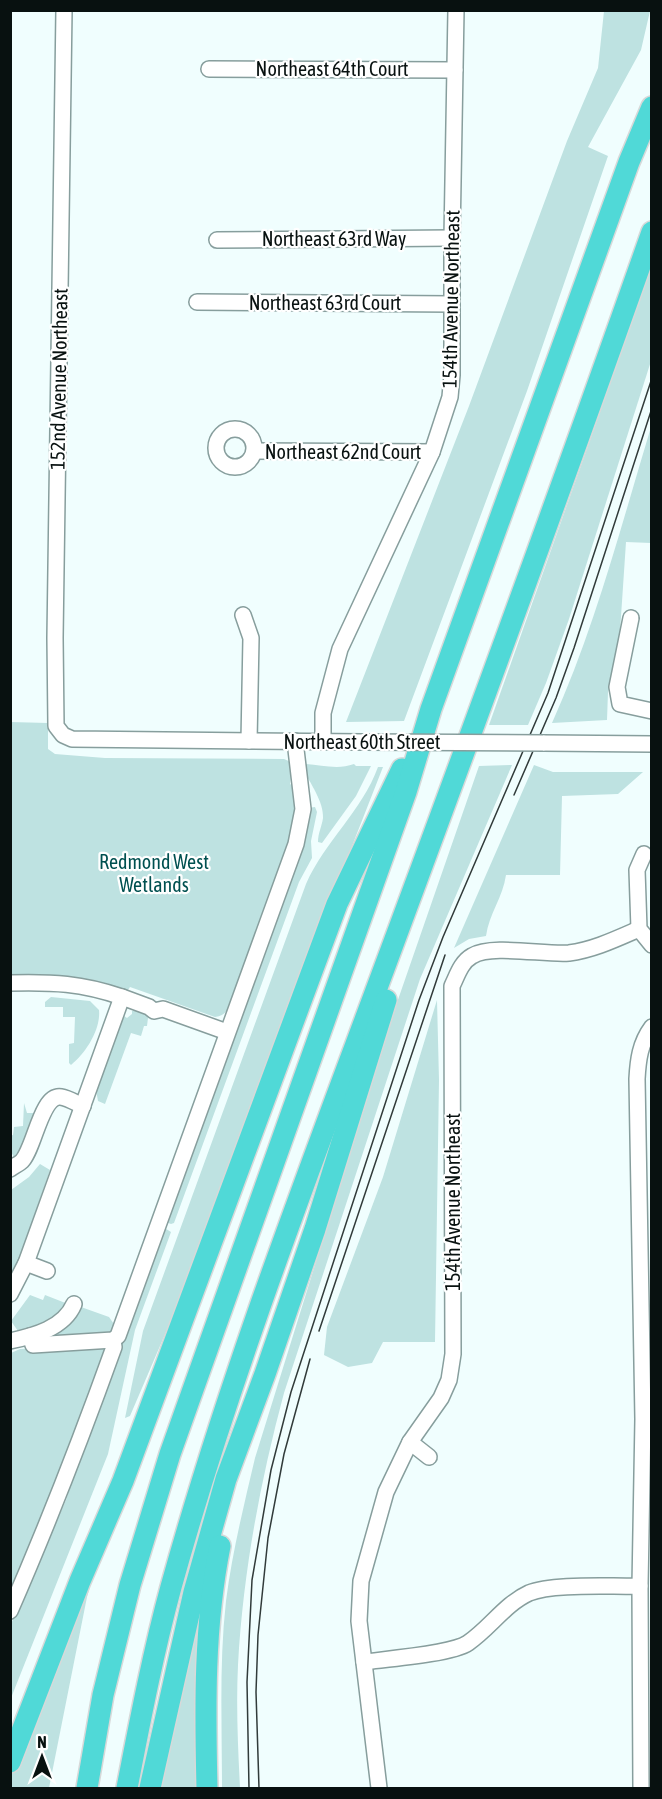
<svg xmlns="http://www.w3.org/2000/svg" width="662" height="1799" viewBox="0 0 662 1799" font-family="'Asap Condensed',sans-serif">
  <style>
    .green { fill: #bee2e1 }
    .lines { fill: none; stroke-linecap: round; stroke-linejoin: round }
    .minor-casing { stroke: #879e9d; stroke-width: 18 }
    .highway-casing { stroke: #d7d9d9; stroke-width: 24 }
    .minor { stroke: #fff; stroke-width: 15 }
    .highway { stroke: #50d9d7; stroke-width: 21 }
    .tram { stroke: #313b3a; stroke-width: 1.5 }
    .minor-bridge-casing { stroke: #879e9d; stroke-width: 18; stroke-linecap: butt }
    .minor-bridge { stroke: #fff; stroke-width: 15 }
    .labels { text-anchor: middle; stroke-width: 4.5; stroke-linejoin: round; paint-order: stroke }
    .street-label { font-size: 20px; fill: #081110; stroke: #fff }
    .park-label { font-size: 20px; fill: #005050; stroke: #fff }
  </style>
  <rect width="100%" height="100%" fill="#f0fefe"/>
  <g class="green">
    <path d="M604 11H650L641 50 588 147 608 156 527 391 404 721 346 722 469 406 567 141 598 68Z"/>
    <path d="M651 268V361L569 619 546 683 528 725H489Z"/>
    <path d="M651 427V543L626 542 618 661 608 692 607 720 552 723C595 628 621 526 651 427Z"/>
    <path d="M10 722 48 723V749L55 754 105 758 284 759 293 763 290 784 296 788 298 795 290 839 233 999C229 1008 226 1016 215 1017L130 987 128 990 81 978 11 974Z"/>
    <path d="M306 764C322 765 338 770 354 764L356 766H371L356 796 322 843 318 842C318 833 322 826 323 818 324 802 310 783 303 769Z"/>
    <path d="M512 765 420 979 284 1393C260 1482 243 1573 238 1665 236 1706 238 1747 240 1788H222C222 1726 219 1663 226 1601 232 1553 244 1505 255 1458L392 1017 479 766Z"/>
    <path d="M534 765 553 772H643L618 794 562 796 560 875H506C503 897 489 914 486 936L469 939 454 948Z"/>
    <path d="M378 767H383L334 892 211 1227 130 1416 125 1418 143 1331 306 884C325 841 362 811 378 767Z"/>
    <path d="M315 807 317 812 311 841 312 858 299 882 174 1223 171 1224 163 1221 308 808Z"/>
    <path d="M51 997 90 1001 99 1010C101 1029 86 1053 71 1065L69 1063V1044L74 1043 75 1017H63V1007H45V1002Z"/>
    <path d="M437 1000 439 1080 435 1342H383L372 1363 348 1367 324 1355 327 1327 383 1177Z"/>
    <path d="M138 1010 146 1014 148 1018 147 1026H144L141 1036 131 1033 105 1104 98 1101 96 1090 122 1019 124 1016 127 1018 132 1014V1011Z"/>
    <path d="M24 1103 27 1113H34V1116L23 1145 14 1157 11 1152 10 1136 13 1135 14 1127 23 1126Z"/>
    <path d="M40 1164 50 1170 21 1254 11 1277V1190L29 1177Z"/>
    <path d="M163 1227 171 1232 135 1330 108 1454 11 1698V1624L66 1500 115 1352Z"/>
    <path d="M30 1295 43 1300 45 1295 68 1304 54 1319 18 1331 11 1321Z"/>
    <path d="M81 1307 109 1317 116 1327 108 1334 41 1339C60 1332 72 1327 81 1307Z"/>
    <path d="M106 1345 108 1346 11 1602V1353L20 1349Z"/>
    <path d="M107 1527 87 1597 49 1788H11L10 1776Z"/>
    <path d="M197 1606 196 1788H159Z"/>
  </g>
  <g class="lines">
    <defs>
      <g id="minor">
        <path d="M64 10 55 638 56 726 63 735 72 739 363 742"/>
        <path d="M209 69 455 70"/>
        <path d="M217 240 452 238"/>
        <path d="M197 302 452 304"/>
        <circle cx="235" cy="448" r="19"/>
        <path d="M254 451 432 452"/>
        <path d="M243 615 251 638 249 741"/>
        <path d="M631 618 617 687 620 704 652 711"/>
        <path d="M323 742V713L340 649 432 452 450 397 452 375V238L456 10"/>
        <path d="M543 743 652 744"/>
        <path d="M644 854 637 870 639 929 652 945"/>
        <path d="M10 983C53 982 81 983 122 997L26 1263 10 1294"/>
        <path d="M122 997 149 1007 154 1011 163 1009 227 1032"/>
        <path d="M10 1169C14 1166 19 1164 22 1161 35 1147 41 1094 61 1097 68 1098 76 1103 83 1106"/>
        <path d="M26 1263 47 1271"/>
        <path d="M30 1336 33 1345 113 1340 118 1336 296 844 303 809 295 741"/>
        <path d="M10 1341C34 1336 64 1328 74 1304"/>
        <path d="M410 1442 429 1457"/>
        <path d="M10 1611C48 1524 82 1436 114 1347L113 1340"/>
        <path d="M364 1662C387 1659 452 1654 468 1643 490 1628 505 1604 529 1593 553 1583 612 1587 640 1586"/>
        <path d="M379 1788 359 1621 361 1581 386 1492 410 1442 441 1398 449 1380 453 1354 452 986C457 976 461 962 472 956 492 944 544 955 569 953 593 950 616 939 639 929"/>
        <path d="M641 1788 640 1586 643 1419 637 1079C638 1060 640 1043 652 1027"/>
      </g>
      <g id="highway">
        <path d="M10 1762 80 1581 123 1481 337 904 402 769"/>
        <path d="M87 1788 103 1695 130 1585 170 1454 406 792 431 709 629 162 652 107"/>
        <path d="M127 1788C140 1721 153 1653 171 1587 227 1385 302 1189 375 993 469 740 562 487 652 232"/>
        <path d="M150 1788 194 1592 226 1479 265 1374 315 1229 386 1000"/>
        <path d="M207 1788C205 1707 204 1626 220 1546"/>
      </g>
    </defs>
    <use href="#minor" class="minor-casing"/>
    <use href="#highway" class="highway-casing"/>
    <use href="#minor" class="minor"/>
    <use href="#highway" class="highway"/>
    <g class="tram">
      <path d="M514 795 556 698 574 648 652 408"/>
      <path d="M319 1331 445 955"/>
      <path d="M249 1788 247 1682 252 1580 271 1470 291 1392 419 1000 443 937 548 693 652 378"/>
      <path d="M259 1788 256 1692 258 1635 268 1538 284 1454 310 1359"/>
    </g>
    <defs>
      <path id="minor-bridge" d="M363 742 543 743"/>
    </defs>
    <use href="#minor-bridge" class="minor-bridge-casing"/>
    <use href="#minor-bridge" class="minor-bridge"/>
  </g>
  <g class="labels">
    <g class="street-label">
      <text x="332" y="76">Northeast 64th Court</text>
      <text x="334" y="246">Northeast 63rd Way</text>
      <text transform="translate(451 299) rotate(-89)" y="7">154th Avenue Northeast</text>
      <text x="325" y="310">Northeast 63rd Court</text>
      <text transform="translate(59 379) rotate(-89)" y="7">152nd Avenue Northeast</text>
      <text x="343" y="459">Northeast 62nd Court</text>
      <text x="362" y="749">Northeast 60th Street</text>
      <text transform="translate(453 1202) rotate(-90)" y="7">154th Avenue Northeast</text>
    </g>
    <g class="park-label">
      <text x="154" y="869">Redmond West<tspan x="154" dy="23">Wetlands</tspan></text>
    </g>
  </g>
  <rect width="662" height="1799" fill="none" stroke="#081110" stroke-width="24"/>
  <g transform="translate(42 1757)" stroke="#ffffff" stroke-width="4.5" paint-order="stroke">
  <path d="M0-4.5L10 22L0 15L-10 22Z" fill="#081110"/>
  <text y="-9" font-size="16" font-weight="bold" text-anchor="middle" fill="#081110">N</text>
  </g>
</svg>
